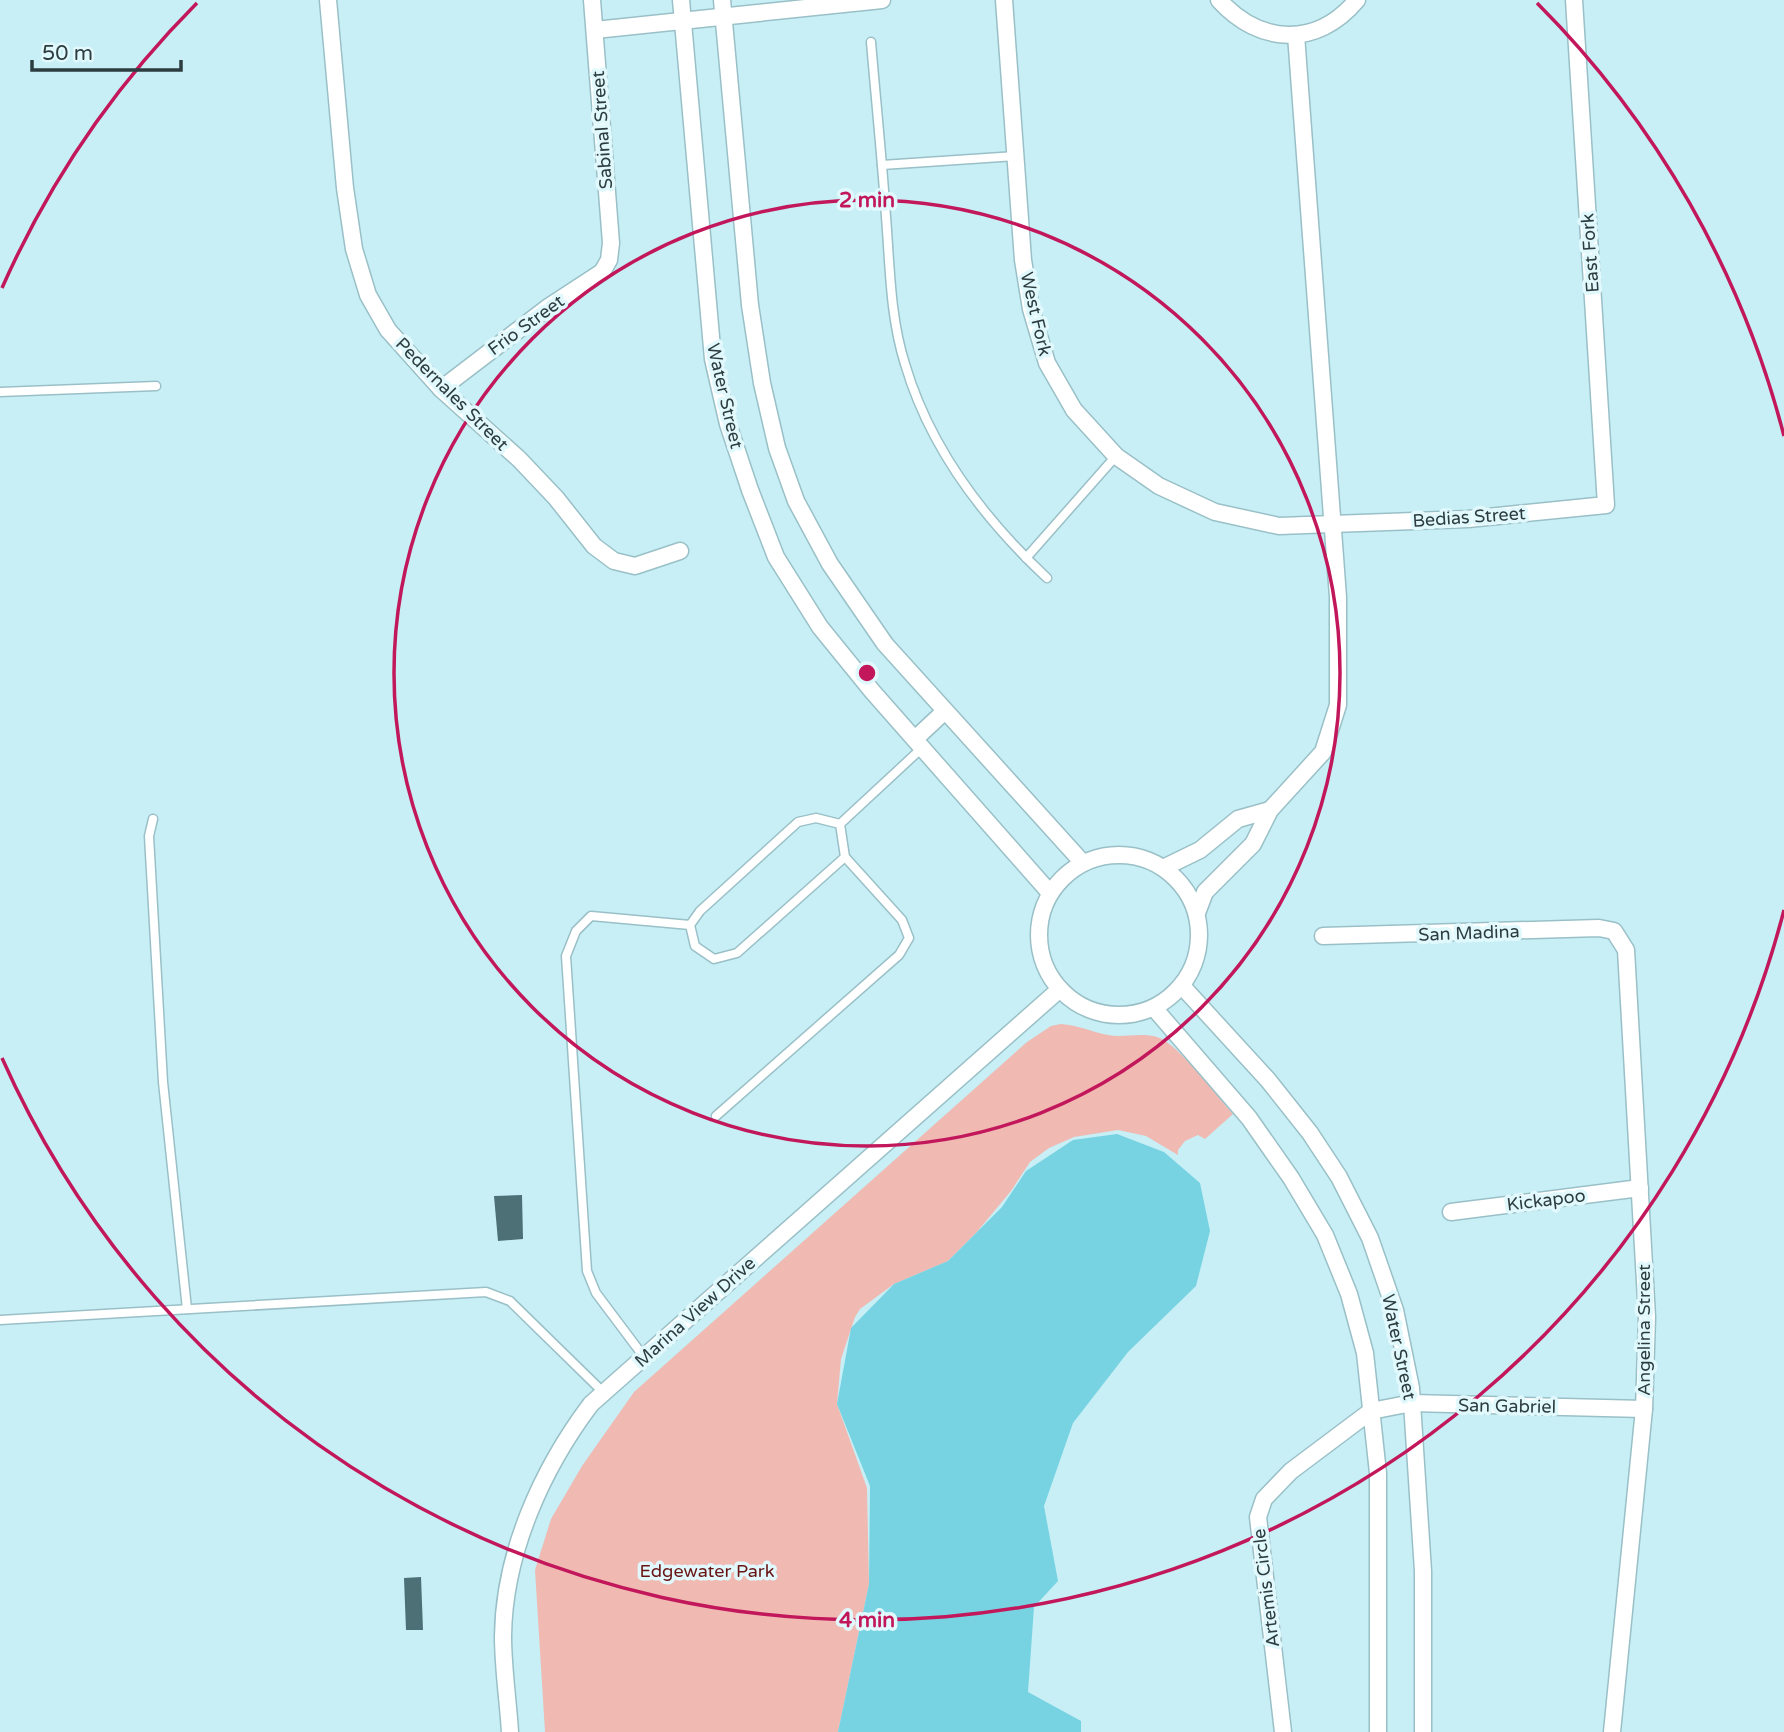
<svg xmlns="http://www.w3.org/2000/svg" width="1784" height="1732" viewBox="0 0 1784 1732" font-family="'Varela Round',sans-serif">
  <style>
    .green { fill: #f0b9b2 }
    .water { fill: #77d3e2 }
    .building { fill: #4c7076 }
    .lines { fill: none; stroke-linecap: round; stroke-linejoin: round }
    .lane-casing { stroke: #9ac0c7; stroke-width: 11 }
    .street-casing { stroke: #9ac0c7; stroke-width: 19 }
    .lane { stroke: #fff; stroke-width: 8 }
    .street { stroke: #fff; stroke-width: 16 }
    .ring { fill: none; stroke: #c2185b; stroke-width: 3.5 }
    .labels { text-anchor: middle; stroke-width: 7; stroke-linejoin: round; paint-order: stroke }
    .street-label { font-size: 18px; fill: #2d3d3f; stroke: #e1f9fd }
    .park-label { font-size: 18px; fill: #691313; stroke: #e1f9fd }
    .centre { fill: #c2185b; stroke: #e1f9fd; stroke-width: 3.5 }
    .ring-label { font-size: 21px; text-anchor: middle; font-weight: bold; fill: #c2185b; stroke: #e1f9fd; stroke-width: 7; stroke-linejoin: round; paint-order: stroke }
  </style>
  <rect width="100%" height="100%" fill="#c7eff5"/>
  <path class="green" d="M1061 1024C1078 1025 1092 1032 1108 1035 1124 1038 1141 1032 1157 1037 1179 1044 1216 1095 1233 1114L1205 1139 1198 1135 1185 1141 1178 1150V1155L1146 1136 1118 1130 1074 1137 1049 1148 1030 1162 1011 1191 976 1233 948 1261 894 1284 860 1309 855 1317 841 1359 837 1404 867 1488 869 1584 838 1732H545L535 1570 551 1519 582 1466 634 1392 1027 1042 1051 1026Z"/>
  <path class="water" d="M1117 1134 1164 1152 1200 1183 1210 1231 1196 1286 1128 1352 1073 1423 1044 1506 1058 1581 1034 1607 1028 1692 1081 1721V1732H838L869 1584 870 1486 837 1404 851 1328 894 1284 948 1261 1002 1207 1026 1171 1073 1140Z"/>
  <g class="building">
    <path d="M522 1195 523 1239 498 1241 494 1196Z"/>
    <path d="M421 1577 423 1630H406L404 1578Z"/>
  </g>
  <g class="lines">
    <defs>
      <g id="lane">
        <path d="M871 42C876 101 882 159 886 217 890 266 890 317 905 364 930 449 984 519 1047 578"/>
        <path d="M882 165 1016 156"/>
        <path d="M0 392 156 386"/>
        <path d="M1026 558 1116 456"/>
        <path d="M816 818 840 824 845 857 737 953 714 959 695 946 690 925 700 911 798 822Z"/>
        <path d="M153 819 149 836 163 1082 187 1309"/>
        <path d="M840 824 923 747"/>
        <path d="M716 1116 899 955 909 938 902 920 845 857"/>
        <path d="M0 1320 486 1292 510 1301 604 1393"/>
        <path d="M644 1357 596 1293 587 1271 566 956 576 931 591 916 690 925"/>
      </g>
      <g id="street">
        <path d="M328 0 345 188 354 249 368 295 388 330 441 389 519 459 556 498 594 546 614 561 635 566 680 551"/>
        <path d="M681 0 713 359 728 424 750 490 776 557 820 627 872 691 1050 893"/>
        <path d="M722 0 750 305 762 383 777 448 796 501 830 564 885 644 1083 863"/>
        <path d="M1004 0 1023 260 1031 309 1047 363 1074 410 1116 456 1159 486 1215 512 1279 526 1468 519 1606 505 1574 0"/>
        <path d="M1219 0C1260 45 1317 48 1357 0"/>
        <path d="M595 30 882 0"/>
        <path d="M441 389 547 308 602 272 609 260 611 243 592 0"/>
        <path d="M916 738 945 711"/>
        <circle cx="1119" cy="935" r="80"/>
        <path d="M1163 868 1200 850 1238 819 1270 810"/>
        <path d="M1197 913 1205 892 1253 844 1270 810 1323 752 1338 705V597L1296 35"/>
        <path d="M1323 936 1599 928 1614 931 1626 950 1647 1317 1644 1409 1612 1732"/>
        <path d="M1182 986 1268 1080 1310 1133 1339 1177 1370 1238 1395 1310 1411 1388 1423 1571V1732"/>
        <path d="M1154 1008 1249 1118 1291 1178 1325 1235 1349 1294 1365 1353 1378 1473V1732"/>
        <path d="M1451 1212 1640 1188"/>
        <path d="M510 1732C508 1700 503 1668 503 1636 504 1553 542 1469 591 1404L1060 989"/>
        <path d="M1283 1732 1258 1517 1264 1499 1291 1471 1371 1411 1412 1403 1644 1409"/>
      </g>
    </defs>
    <use href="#lane" class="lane-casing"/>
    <use href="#street" class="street-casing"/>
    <use href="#lane" class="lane"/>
    <use href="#street" class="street"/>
  </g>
  <g class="ring">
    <circle cx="867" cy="673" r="473"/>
    <path d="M1784 910A947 947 0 0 1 2 1058M2 288A947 947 0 0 1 197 3M1537 3A947 947 0 0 1 1784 436"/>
  </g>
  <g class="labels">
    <g class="street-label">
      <text transform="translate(602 130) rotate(-94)" y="6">Sabinal Street</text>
      <text transform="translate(1590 253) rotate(-94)" y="6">East Fork</text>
      <text transform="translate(1036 314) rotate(77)" y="6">West Fork</text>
      <text transform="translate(526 325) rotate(-36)" y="6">Frio Street</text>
      <text transform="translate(452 394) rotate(45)" y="6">Pedernales Street</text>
      <text transform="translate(725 396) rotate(77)" y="6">Water Street</text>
      <text transform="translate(1469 517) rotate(-4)" y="6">Bedias Street</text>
      <text transform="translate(1469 933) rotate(-2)" y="6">San Madina</text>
      <text transform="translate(1546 1200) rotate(-7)" y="6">Kickapoo</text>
      <text transform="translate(695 1312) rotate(-42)" y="6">Marina View Drive</text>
      <text transform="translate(1644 1330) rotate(-90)" y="6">Angelina Street</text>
      <text transform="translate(1399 1347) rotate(78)" y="6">Water Street</text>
      <text transform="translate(1507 1406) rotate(1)" y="6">San Gabriel</text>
      <text transform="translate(1266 1588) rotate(-97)" y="6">Artemis Circle</text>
    </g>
    <g class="park-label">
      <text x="707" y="1577">Edgewater Park</text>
    </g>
  </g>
  <circle cx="867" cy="673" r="10" class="centre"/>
  <g class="ring-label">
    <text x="867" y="207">2 min</text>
    <text x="867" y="1627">4 min</text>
  </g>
  <path d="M32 60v10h149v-10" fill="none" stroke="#2d3d3f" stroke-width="3.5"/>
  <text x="42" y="60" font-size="21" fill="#2d3d3f" stroke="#e1f9fd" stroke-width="5" paint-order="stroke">50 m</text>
</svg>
